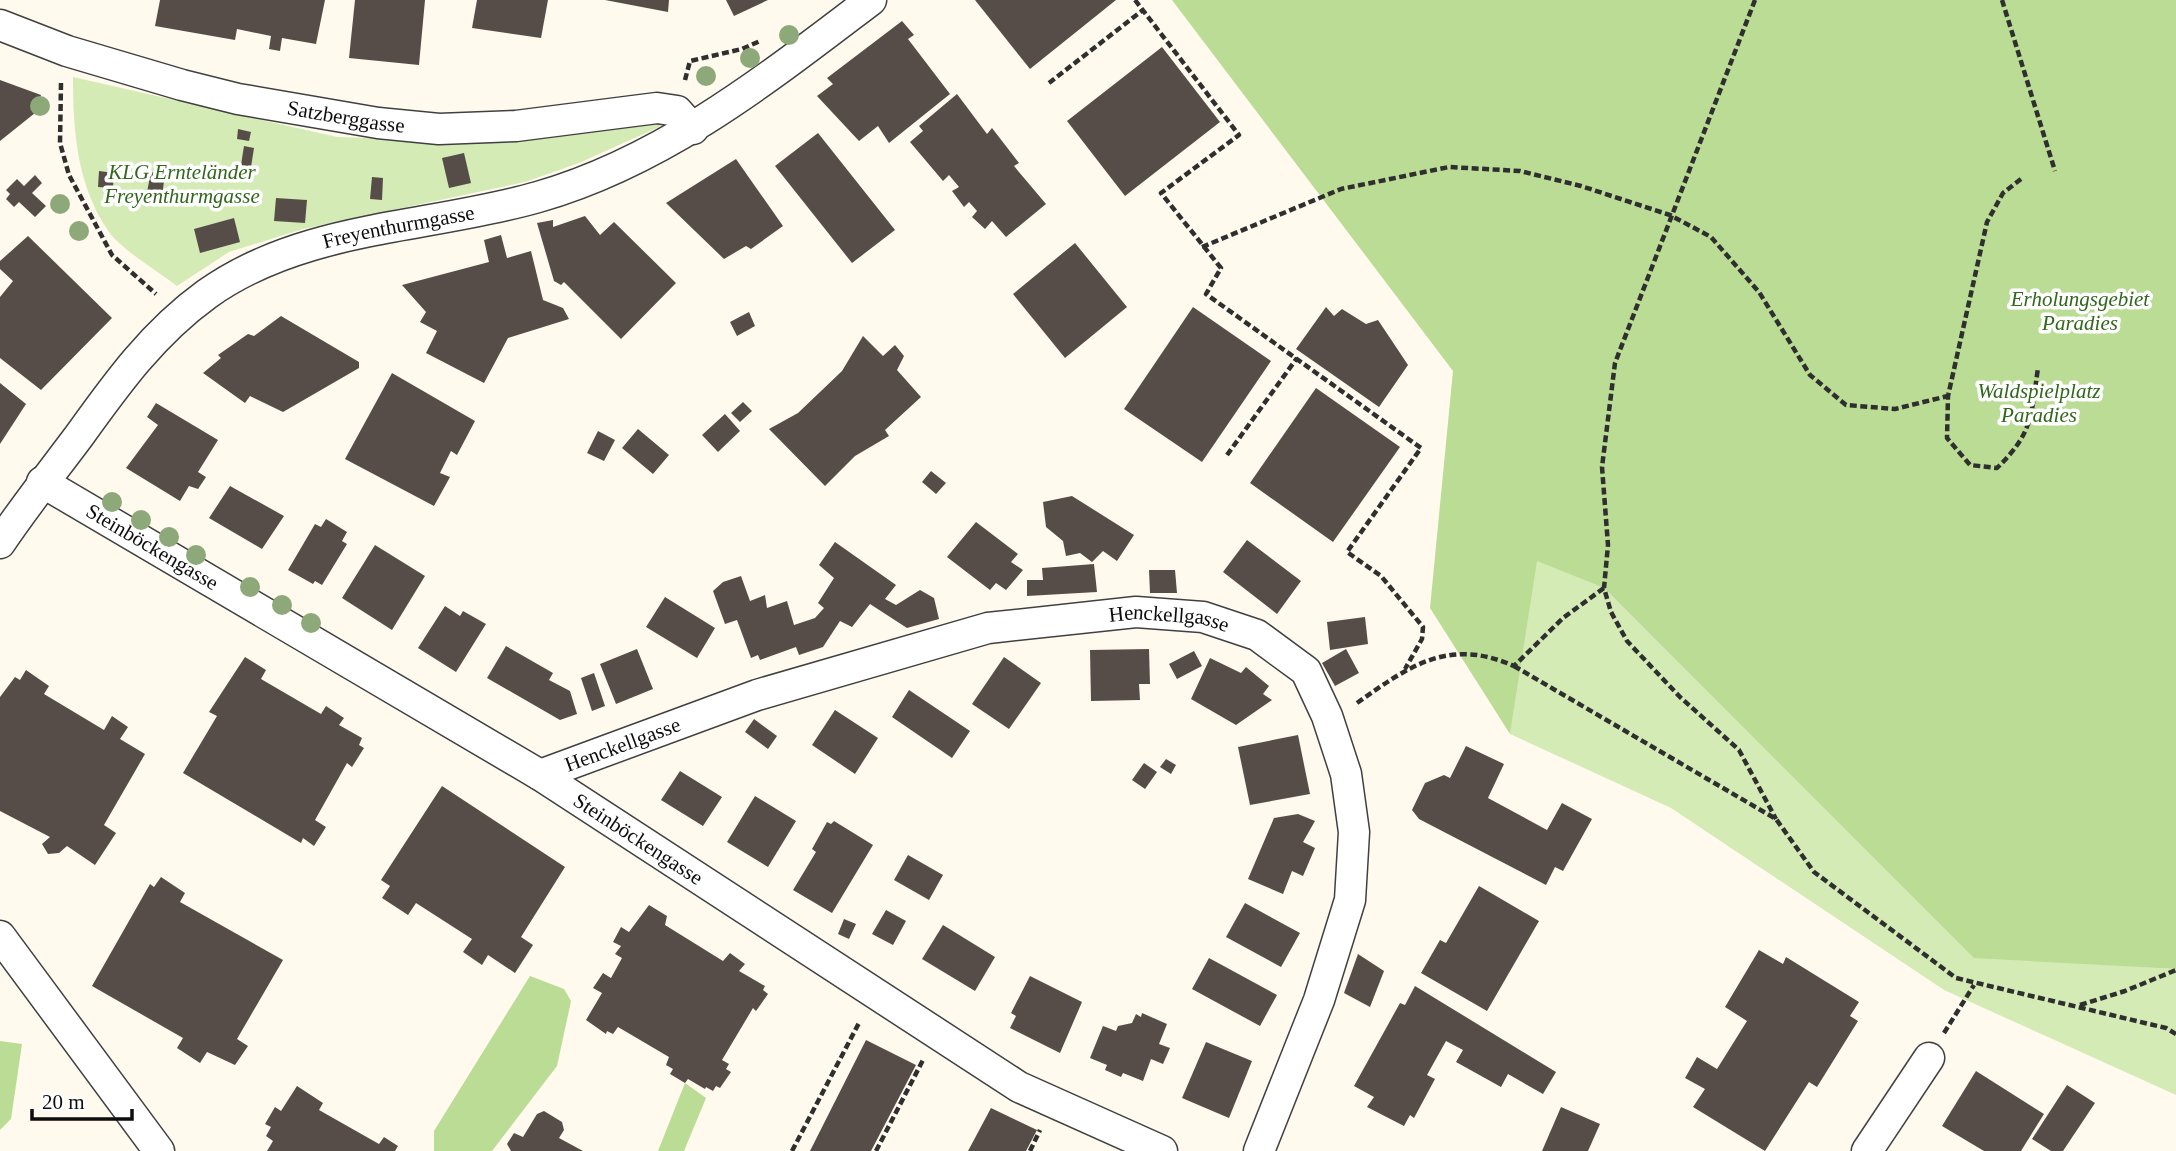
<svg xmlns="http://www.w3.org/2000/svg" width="2176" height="1151" viewBox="0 0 2176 1151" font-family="Georgia,serif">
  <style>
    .green { fill: #d5ebb5 }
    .forest { fill: #badc94 }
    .building { fill: #564d49 }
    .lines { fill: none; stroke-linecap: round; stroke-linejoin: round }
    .street-casing { stroke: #404040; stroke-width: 33 }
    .path { stroke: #2f2f2f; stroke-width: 4.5; stroke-dasharray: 7 3.5; stroke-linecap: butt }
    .street { stroke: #fff; stroke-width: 30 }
    .tree { fill: #8da97a }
    .labels { text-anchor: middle; stroke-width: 7; stroke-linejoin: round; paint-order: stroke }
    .street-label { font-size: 21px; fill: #0d0d0d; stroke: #fff }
    .park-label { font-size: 21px; font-style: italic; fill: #30671b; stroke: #fff }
  </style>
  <rect width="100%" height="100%" fill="#fffaed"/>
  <g class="green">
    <path d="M73 77 337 137 471 141 662 121 659 127 579 163 525 182 303 229 229 252 177 286C159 272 122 250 109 232 77 186 73 132 73 77Z"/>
    <path d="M1536 560 1604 588 1974 957 2176 969V1095L1944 990 1671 808 1510 734Z"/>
  </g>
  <g class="forest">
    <path d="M1172 0H2176V969L1974 958 1604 588 1537 561 1510 734 1430 608 1453 371Z"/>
    <path d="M530 976 564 989 571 1001 557 1066 492 1151H434V1131Z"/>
    <path d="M0 1041 22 1044 11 1119 0 1130Z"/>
    <path d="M685 1083 706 1098 684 1151H658Z"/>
  </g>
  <g class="building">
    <path d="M160 0H325L316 44 282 38 280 51 269 49 271 36 237 29 235 40 155 26Z"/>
    <path d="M355 0H425L419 65 349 58Z"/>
    <path d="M477 0H548L541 38 472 28Z"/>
    <path d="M605 0H669L668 12Z"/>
    <path d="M726 0H768L734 16Z"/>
    <path d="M975 0H1116L1030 69Z"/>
    <path d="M902 21 914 35 908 39 950 94 889 143 878 126 859 141 817 96 833 84 827 78Z"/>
    <path d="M1162 47 1220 122 1125 196 1067 121Z"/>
    <path d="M0 80 41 95 35 113 0 141Z"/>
    <path d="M957 94 987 134 992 128 1019 163 1014 166 1046 204 1006 237 992 221 985 229 972 217 977 211 969 202 964 207 952 191 959 187 949 175 943 181 910 142 923 131 919 126Z"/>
    <path d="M238 129 251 132 249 141 237 139Z"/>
    <path d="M818 133 895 230 852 263 775 166Z"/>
    <path d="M244 146 254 148 251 167 241 165Z"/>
    <path d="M464 153 471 183 449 188 442 158Z"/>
    <path d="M736 159 783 226 751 249 746 246 724 259 666 203Z"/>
    <path d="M99 171 114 173 113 188 98 187Z"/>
    <path d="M151 172 165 175 162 195 147 192Z"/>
    <path d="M35 175 42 183 32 193 46 206 35 217 19 202 14 207 6 199 10 194 6 190 17 179 24 186Z"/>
    <path d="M372 177 383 178 382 200 370 199Z"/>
    <path d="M276 198 307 200 305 223 274 221Z"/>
    <path d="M585 216 600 235 614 222 676 283 621 339 564 282 561 285 554 281 537 223 553 220V227Z"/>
    <path d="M234 218 240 242 200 253 194 229Z"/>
    <path d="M501 235 507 258 531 251 543 300 563 308 569 319 508 338 484 383 426 353 437 331 420 322 426 312 402 285 489 262 484 240Z"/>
    <path d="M28 236 112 318 41 390 0 358V297L13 281 0 269V261Z"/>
    <path d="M1075 243 1127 307 1065 358 1013 294Z"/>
    <path d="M1193 307 1271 361 1202 462 1124 409Z"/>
    <path d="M1326 307 1334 316 1342 309 1366 324 1378 320 1408 365 1379 407 1296 349Z"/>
    <path d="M749 312 755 326 737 336 730 322Z"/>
    <path d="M281 316 359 362V368L283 412 250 396 245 403 203 373 221 358 218 355 248 334 254 336Z"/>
    <path d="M863 336 883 356 895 345 904 356 897 370 921 397 885 430 889 436 855 456 825 486 769 429 798 413 842 371Z"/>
    <path d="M392 373 475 421 457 455 451 451 440 473 450 477 434 506 345 459Z"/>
    <path d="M0 383 26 404 0 444Z"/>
    <path d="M1316 388 1400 447 1333 542 1250 483Z"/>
    <path d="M743 402 752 411 740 422 731 413Z"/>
    <path d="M156 403 218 440 198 472 206 477 198 489 189 486 180 501 126 468 158 425 147 417Z"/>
    <path d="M725 414 740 431 718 452 702 435Z"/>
    <path d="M638 429 669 455 653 474 622 448Z"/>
    <path d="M598 431 615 440 604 461 587 453Z"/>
    <path d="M931 471 946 483 936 494 922 482Z"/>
    <path d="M230 486 284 516 262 549 209 518Z"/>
    <path d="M1072 496 1134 535 1117 561 1103 551 1092 562 1080 553 1066 556 1063 541 1046 527 1043 502Z"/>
    <path d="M326 519 347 532 342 541 347 544 322 585 315 581 313 584 288 570 315 524 321 527Z"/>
    <path d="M976 522 1018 554 1011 562 1023 570 1006 590 996 583 990 590 947 557Z"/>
    <path d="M1247 540 1301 581 1277 614 1223 572Z"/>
    <path d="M835 542 896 585 885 599 896 605 920 590 934 598 939 619 907 628 870 604 852 627 840 621 823 647 799 655 796 647 760 660 758 655 751 658 737 620 725 624 713 591 723 582 741 576 750 601 765 595 767 608 787 601 794 625 815 618 824 608 818 603 834 578 819 565Z"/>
    <path d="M375 545 425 576 392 630 342 598Z"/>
    <path d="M1094 564 1097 592 1027 596V580H1043L1042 568Z"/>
    <path d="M1149 570H1175L1177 593H1150Z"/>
    <path d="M665 597 715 628 697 658 646 627Z"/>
    <path d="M445 606 460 616 463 611 486 624 456 672 418 648Z"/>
    <path d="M1365 617 1368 644 1330 650 1327 622Z"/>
    <path d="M506 646 553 673 549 680 570 691 577 714 560 720 487 678Z"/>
    <path d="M637 649 653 689 616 704 600 664Z"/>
    <path d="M1149 649 1150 684H1139L1140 700 1091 701 1090 650Z"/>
    <path d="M1346 649 1359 673 1335 686 1322 663Z"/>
    <path d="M1194 651 1202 666 1177 679 1169 664Z"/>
    <path d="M245 657 266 670 261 679 321 714 326 706 344 718 339 725 362 738 359 745 364 748 352 767 347 763 315 820 326 827 314 846 303 838 301 843 183 773 217 716 209 712Z"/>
    <path d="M1004 657 1041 683 1009 729 972 704Z"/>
    <path d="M1210 658 1241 673 1246 667 1269 686 1263 694 1272 700 1236 725 1191 699Z"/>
    <path d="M26 670 49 686 44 694 104 730 112 716 128 727 120 739 145 754 104 825 116 833 95 865 67 846 59 853 48 854 42 844 50 837 0 811V697L15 677 20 680Z"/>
    <path d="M594 673 605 706 592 711 581 678Z"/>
    <path d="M909 690 970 731 952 758 892 717Z"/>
    <path d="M835 710 878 738 855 774 812 745Z"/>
    <path d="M754 719 777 736 768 749 745 732Z"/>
    <path d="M1298 735 1310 794 1250 805 1238 747Z"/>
    <path d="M1466 746 1504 764 1488 798 1547 830 1562 803 1592 819 1563 871 1555 867 1546 885 1419 819 1412 810 1425 783 1444 775 1450 778Z"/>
    <path d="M1166 759 1176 765 1171 774 1160 767Z"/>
    <path d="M1144 763 1157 772 1145 789 1132 780Z"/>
    <path d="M680 771 722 797 703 826 661 800Z"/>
    <path d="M442 786 565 867 521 937 533 945 515 973 488 955 482 965 463 952 472 939 416 903 408 915 382 898 390 886 381 880Z"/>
    <path d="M755 796 796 821 768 867 727 842Z"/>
    <path d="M1298 814 1315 821 1303 842 1315 848 1303 876 1292 871 1283 894 1248 879 1274 818Z"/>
    <path d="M834 821 873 845 832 913 793 890 816 852 812 849 827 822 831 824Z"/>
    <path d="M908 855 943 875 929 900 894 880Z"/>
    <path d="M161 877 185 893 180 902 283 960 237 1039 248 1046 235 1065 207 1052 200 1063 177 1048 183 1038 92 986 150 884 154 887Z"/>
    <path d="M1479 886 1539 921 1487 1011 1421 973 1440 940 1446 943Z"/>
    <path d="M1245 903 1300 933 1281 967 1226 937Z"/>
    <path d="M649 905 667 916 665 925 723 961 730 953 745 964 739 971 765 986 763 990 768 994 756 1011 753 1008 722 1060 729 1064 726 1069 731 1072 720 1088 716 1086 713 1091 706 1087 705 1089 688 1079 685 1083 670 1074 673 1069 666 1065 669 1057 618 1027 613 1034 607 1031 606 1034 586 1020 602 993 593 988 603 973 611 978 622 958 615 954 621 946 613 942 621 927 629 932Z"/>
    <path d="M886 910 906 921 893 945 872 934Z"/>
    <path d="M844 919 856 924 849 939 838 934Z"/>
    <path d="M943 925 995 957 975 991 922 959Z"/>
    <path d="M1759 950 1783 964 1786 957 1859 1002 1850 1016 1858 1021 1817 1087 1809 1082 1765 1151 1693 1107 1705 1089 1685 1078 1697 1057 1717 1069 1747 1021 1725 1007Z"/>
    <path d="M1358 954 1384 971 1370 1007 1344 993Z"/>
    <path d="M1209 958 1277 995 1260 1026 1192 989Z"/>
    <path d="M1030 976 1082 1002 1060 1053 1010 1028 1016 1016 1011 1013Z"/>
    <path d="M1415 986 1556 1072 1543 1094 1508 1074 1501 1087 1456 1062 1463 1050 1446 1041 1427 1075 1435 1079 1414 1118 1410 1115 1404 1126 1367 1107 1374 1097 1354 1086 1400 1003 1405 1005Z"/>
    <path d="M1142 1013 1167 1024 1159 1044 1170 1048 1163 1064 1151 1059 1143 1081 1123 1073 1121 1077 1105 1070 1107 1065 1090 1058 1103 1026 1116 1031 1118 1026 1132 1023 1136 1014 1141 1017Z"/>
    <path d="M866 1040 916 1065 871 1151H810Z"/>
    <path d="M1206 1042 1252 1061 1229 1118 1182 1098Z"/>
    <path d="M1976 1071 2044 1114 2021 1151H1984L1942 1126Z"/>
    <path d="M2067 1085 2095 1103 2063 1151H2051L2032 1139Z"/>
    <path d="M297 1086 323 1103 319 1110 379 1144 384 1137 398 1146 395 1151H267L273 1141 266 1136 271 1127 265 1124 275 1107 281 1111Z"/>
    <path d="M1561 1107 1600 1124 1588 1151H1542Z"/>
    <path d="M991 1108 1037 1130 1026 1151H968Z"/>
    <path d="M544 1111 562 1122 564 1130 559 1138 583 1151H511L507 1144 514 1133 523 1137 537 1114Z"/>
  </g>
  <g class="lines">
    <defs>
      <g id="street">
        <path id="s1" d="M0 25 67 51 182 85 238 99 378 123 439 129 516 126 657 108 677 111 693 129"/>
        <path id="s2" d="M42 482 540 775 1019 1087 1162 1151"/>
        <path id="s3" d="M0 543C25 506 52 472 79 436 117 383 153 333 207 294 304 225 427 229 538 197 664 161 768 78 871 0"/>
        <path id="s4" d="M540 775 757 695 988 628 1136 612 1203 617 1257 635 1306 671 1327 716 1346 774 1354 832 1350 900 1319 1000 1259 1151"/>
        <path d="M0 936 159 1151"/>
        <path d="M1867 1151 1929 1058"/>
      </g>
    </defs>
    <use href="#street" class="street-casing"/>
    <g class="path">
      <path d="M1135 0 1239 135 1161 193 1221 268 1206 294 1421 448 1347 552 1381 576 1423 627 1422 639 1405 669"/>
      <path d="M1755 0 1615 363 1602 467 1608 545 1604 588 1611 612 1627 641 1680 697 1739 750 1776 819"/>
      <path d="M2002 0 2055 171"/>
      <path d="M685 80 690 61 742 49 760 41"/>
      <path d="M61 83 60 143 69 175 112 255 156 294"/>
      <path d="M1049 83 1143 10"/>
      <path d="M2021 179 2003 193 1987 222 1948 396 1947 438 1970 465 1997 468C2033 433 2031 416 2038 368"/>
      <path d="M1202 247 1341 189 1449 167 1520 171 1581 186 1670 215 1711 237 1759 292 1810 375 1846 405 1895 409 1948 396"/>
      <path d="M1227 455 1297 358"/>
      <path d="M1514 666 1776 819 1814 872 1956 978 2166 1028 2176 1034"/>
      <path d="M1357 703C1409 666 1449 637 1514 666L1563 618 1604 588"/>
      <path d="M2080 1005 2125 991 2176 970"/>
      <path d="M1944 1033 1974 985"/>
      <path d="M792 1151 860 1021"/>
      <path d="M876 1151 923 1060"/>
      <path d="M1030 1151 1040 1130"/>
    </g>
    <use href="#street" class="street"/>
  </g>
  <g class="tree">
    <circle cx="789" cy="35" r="10"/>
    <circle cx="750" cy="58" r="10"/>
    <circle cx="706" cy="76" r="10"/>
    <circle cx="40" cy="106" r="10"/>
    <circle cx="60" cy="204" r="10"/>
    <circle cx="79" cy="231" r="10"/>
    <circle cx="112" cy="502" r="10"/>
    <circle cx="141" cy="520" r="10"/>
    <circle cx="169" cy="537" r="10"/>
    <circle cx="196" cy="555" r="10"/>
    <circle cx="250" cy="587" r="10"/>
    <circle cx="282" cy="605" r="10"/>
    <circle cx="311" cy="623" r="10"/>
  </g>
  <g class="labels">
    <g class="street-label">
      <text dy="7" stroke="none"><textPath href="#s1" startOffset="359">Satzberggasse</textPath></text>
      <text dy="7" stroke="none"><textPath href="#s3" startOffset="530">Freyenthurmgasse</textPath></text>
      <text dy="7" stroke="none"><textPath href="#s2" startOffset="128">Steinböckengasse</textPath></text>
      <text dy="7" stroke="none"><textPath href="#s4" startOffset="654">Henckellgasse</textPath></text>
      <text dy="7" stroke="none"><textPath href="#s4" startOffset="88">Henckellgasse</textPath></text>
      <text dy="7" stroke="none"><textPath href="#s2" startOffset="695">Steinböckengasse</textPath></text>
    </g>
    <g class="park-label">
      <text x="182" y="179">KLG Ernteländer<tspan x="182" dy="24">Freyenthurmgasse</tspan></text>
      <text x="2080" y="306">Erholungsgebiet<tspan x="2080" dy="24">Paradies</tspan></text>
      <text x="2039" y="398">Waldspielplatz<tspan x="2039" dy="24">Paradies</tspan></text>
    </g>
  </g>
  <path d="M32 1109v10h100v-10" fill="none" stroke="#0d0d0d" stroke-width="3.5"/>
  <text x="42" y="1109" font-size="21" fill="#0d0d0d" stroke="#ffffff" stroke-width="5" paint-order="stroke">20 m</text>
</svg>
